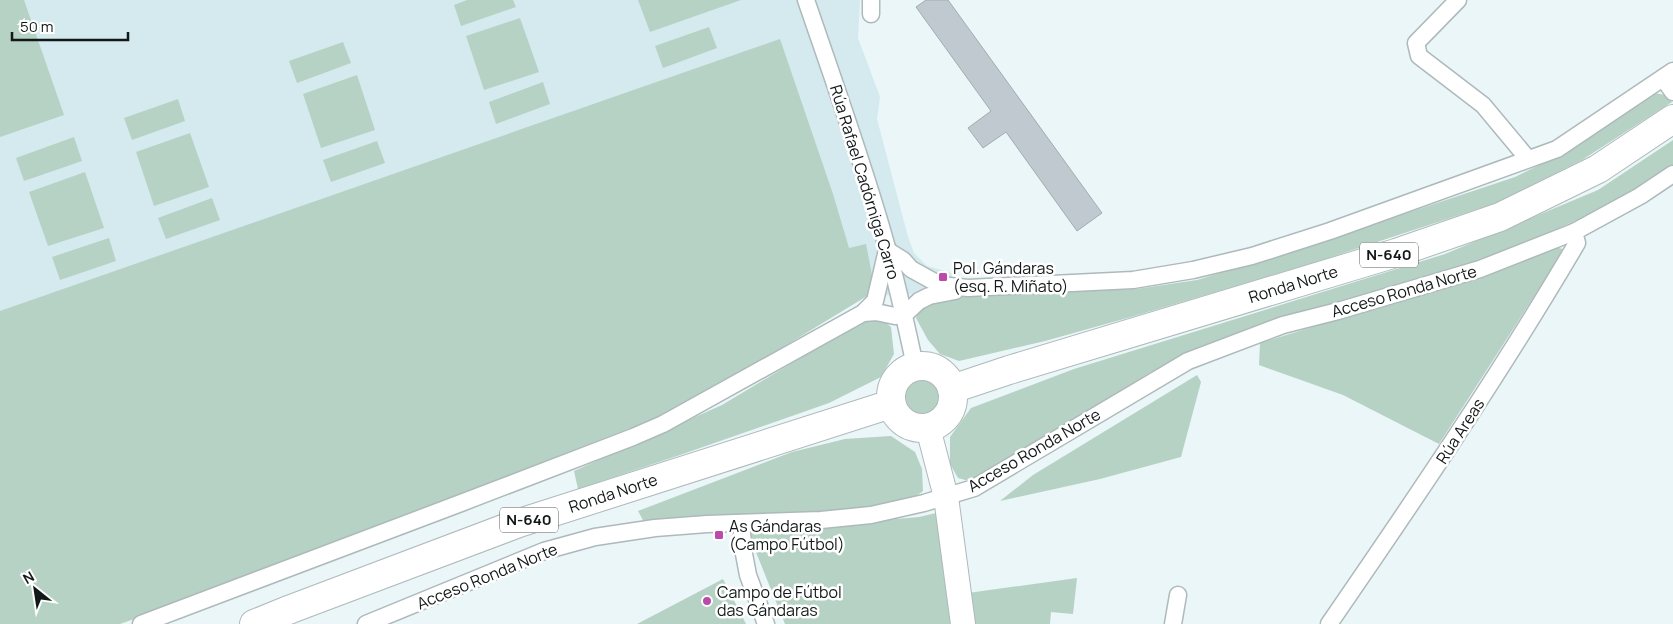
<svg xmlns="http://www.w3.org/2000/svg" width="1673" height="624" viewBox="0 0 1673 624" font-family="Manrope,sans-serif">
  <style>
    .built { fill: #d4eaee }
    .green { fill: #b6d2c4 }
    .building { fill: #c0c9cf; stroke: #a2abb1 }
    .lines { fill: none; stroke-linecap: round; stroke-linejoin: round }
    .minor-casing { stroke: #aeb9bc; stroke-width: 19 }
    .secondary-casing { stroke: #aeb9bc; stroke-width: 26 }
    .trunk-casing { stroke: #aeb9bc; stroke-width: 30 }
    .minor { stroke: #fff; stroke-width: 16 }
    .secondary { stroke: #fff; stroke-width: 24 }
    .trunk { stroke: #fff; stroke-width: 28 }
    .poi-dot { fill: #ba4ba8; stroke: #fff; stroke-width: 2 }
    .labels { text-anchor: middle; stroke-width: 5; stroke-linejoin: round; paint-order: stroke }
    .shield { fill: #fff; stroke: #595d5d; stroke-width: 1 }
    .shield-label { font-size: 15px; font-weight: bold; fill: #121717 }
    .street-label { font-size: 16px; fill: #121717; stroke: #fff }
    .poi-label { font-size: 16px; fill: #121717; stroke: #fff; text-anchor: start }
  </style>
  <rect width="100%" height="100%" fill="#eaf6f8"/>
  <path class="built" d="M0 0H860L858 38 880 97 877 119 908 237 914 253 927 266 952 273 953 288 924 294 867 296 727 381 664 415 120 624H0Z"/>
  <g class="green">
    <path d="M0 0H24L64 115 0 137Z"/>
    <path d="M467 0H513L516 7 461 26 454 5Z"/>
    <path d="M638 0H741L650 32Z"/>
    <path d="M520 18 539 72 484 90 466 36Z"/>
    <path d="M709 27 717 48 663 68 655 46Z"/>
    <path d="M780 39 833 194 849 248 866 244 872 275 867 296 727 381 664 415 156 611 120 624H0V311Z"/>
    <path d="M343 42 351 63 297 83 289 61Z"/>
    <path d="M357 75 375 130 321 148 303 94Z"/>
    <path d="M543 82 550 104 496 124 489 102Z"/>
    <path d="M1654 93 1666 95 1672 102 1582 160 1496 203 1313 263 1131 317 1045 341 959 361 940 354 928 340 916 318 919 310 934 297 1136 289 1197 280 1299 249 1515 177 1570 150Z"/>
    <path d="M178 99 185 121 132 140 124 118Z"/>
    <path d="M190 133 209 187 154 206 136 152Z"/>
    <path d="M74 137 82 161 24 181 16 158Z"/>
    <path d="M1673 140V165L1666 171 1612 204 1518 247 1449 271 1304 312 1225 339 1149 373 1047 439 969 481 958 478 950 464V437L971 408 1074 369 1445 254 1598 190Z"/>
    <path d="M377 141 385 163 331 182 323 160Z"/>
    <path d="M85 172 104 228 48 246 29 192Z"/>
    <path d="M212 198 220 220 166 239 158 218Z"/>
    <path d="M109 238 116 261 60 280 52 257Z"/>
    <path d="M1558 247 1564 250 1439 444 1343 395 1259 365 1260 343 1509 267Z"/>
    <path d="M879 316 891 327 894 354 881 377 829 403 680 455 578 489 574 471 722 405 859 323Z"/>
    <path d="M1197 375 1201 382 1181 457 1100 479 1000 501 1033 475Z"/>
    <circle cx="922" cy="397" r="19"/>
    <path d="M891 436 915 452 922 469 923 491C898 513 792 512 755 514 718 516 681 519 644 522L638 511 792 452 845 439Z"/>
    <path d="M936 513 940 521 955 624H785L749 535 755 531 919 517Z"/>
    <path d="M1077 578 1073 614 1051 612 1050 624H972L968 593Z"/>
    <path d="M723 579 746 624H637Z"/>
  </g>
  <path class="building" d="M926 0H948L1102 213 1077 231 1006 132 983 148 968 128 991 111 916 7Z"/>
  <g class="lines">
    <defs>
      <g id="minor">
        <path d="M806 0C830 70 855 140 876 210 892 261 904 314 915 366"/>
        <path d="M1458 0 1416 43 1419 56 1483 105 1528 159"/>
        <path d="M871 14V0"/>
        <path d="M1663 78 1673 92"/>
        <path d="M887 250 903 260 911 269 940 285 968 288 1133 280 1193 270 1252 256 1330 231 1557 149 1673 71"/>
        <path d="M863 313 876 312 895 316 904 315 919 301 929 296 955 291"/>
        <path d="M741 523 744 554 748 575 766 624"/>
        <path d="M141 624 461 503 633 437 663 424 863 313 875 301 887 250"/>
        <path d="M366 624 544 551 595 537 655 528 707 524 821 520 871 515 924 503 974 488 1188 361 1283 325 1338 311 1480 269 1574 232 1640 196 1673 174"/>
        <path d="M1173 624 1178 595"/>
        <path d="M1329 624C1415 499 1500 374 1577 243L1574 232"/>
      </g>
      <path id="secondary" d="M928 428 946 497 963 624"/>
      <g id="trunk">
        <circle cx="922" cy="397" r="31"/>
        <path d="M952 389 1009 370 1396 253 1500 217 1598 169 1673 119"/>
        <path d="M254 624 291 609 519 523 891 404"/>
      </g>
    </defs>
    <use href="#minor" class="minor-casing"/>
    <use href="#secondary" class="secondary-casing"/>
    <use href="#trunk" class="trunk-casing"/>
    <use href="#minor" class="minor"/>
    <use href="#secondary" class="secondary"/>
    <use href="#trunk" class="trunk"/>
  </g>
  <g class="poi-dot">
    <rect x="938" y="272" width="10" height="10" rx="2.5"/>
    <rect x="714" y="530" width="10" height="10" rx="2.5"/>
    <circle cx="707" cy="601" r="5"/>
  </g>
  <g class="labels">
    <g class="shield">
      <rect x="1360" y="242.5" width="58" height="25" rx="4"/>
      <rect x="500" y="507.5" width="58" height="25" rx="4"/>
    </g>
    <g class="shield-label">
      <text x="1389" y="260">N-640</text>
      <text x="529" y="525">N-640</text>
    </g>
    <g class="street-label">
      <text transform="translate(865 182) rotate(73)" y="6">Rúa Rafael Cadórniga Carro</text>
      <text transform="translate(1293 284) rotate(-17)" y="6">Ronda Norte</text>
      <text transform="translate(1404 291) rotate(-16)" y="6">Acceso Ronda Norte</text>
      <text transform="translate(1460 431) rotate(-57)" y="6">Rúa Areas</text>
      <text transform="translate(1034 450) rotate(-30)" y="6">Acceso Ronda Norte</text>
      <text transform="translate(613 493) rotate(-18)" y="6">Ronda Norte</text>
      <text transform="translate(487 576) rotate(-22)" y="6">Acceso Ronda Norte</text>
    </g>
    <g class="poi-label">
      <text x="953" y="274">Pol. Gándaras<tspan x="953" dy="18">(esq. R. Miñato)</tspan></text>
      <text x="729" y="532">As Gándaras<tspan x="729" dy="18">(Campo Fútbol)</tspan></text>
      <text x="717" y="598">Campo de Fútbol<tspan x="717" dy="18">das Gándaras</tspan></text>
    </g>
  </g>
  <g transform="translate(35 589) rotate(330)" stroke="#ffffff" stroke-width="4" paint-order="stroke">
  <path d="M0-4L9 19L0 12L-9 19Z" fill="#121717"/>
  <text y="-8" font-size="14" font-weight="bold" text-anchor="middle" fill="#121717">N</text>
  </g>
  <path d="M12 32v8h116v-8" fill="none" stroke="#121717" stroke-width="2.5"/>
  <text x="20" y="32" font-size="15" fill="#121717" stroke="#ffffff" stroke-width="4" paint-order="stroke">50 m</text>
</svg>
